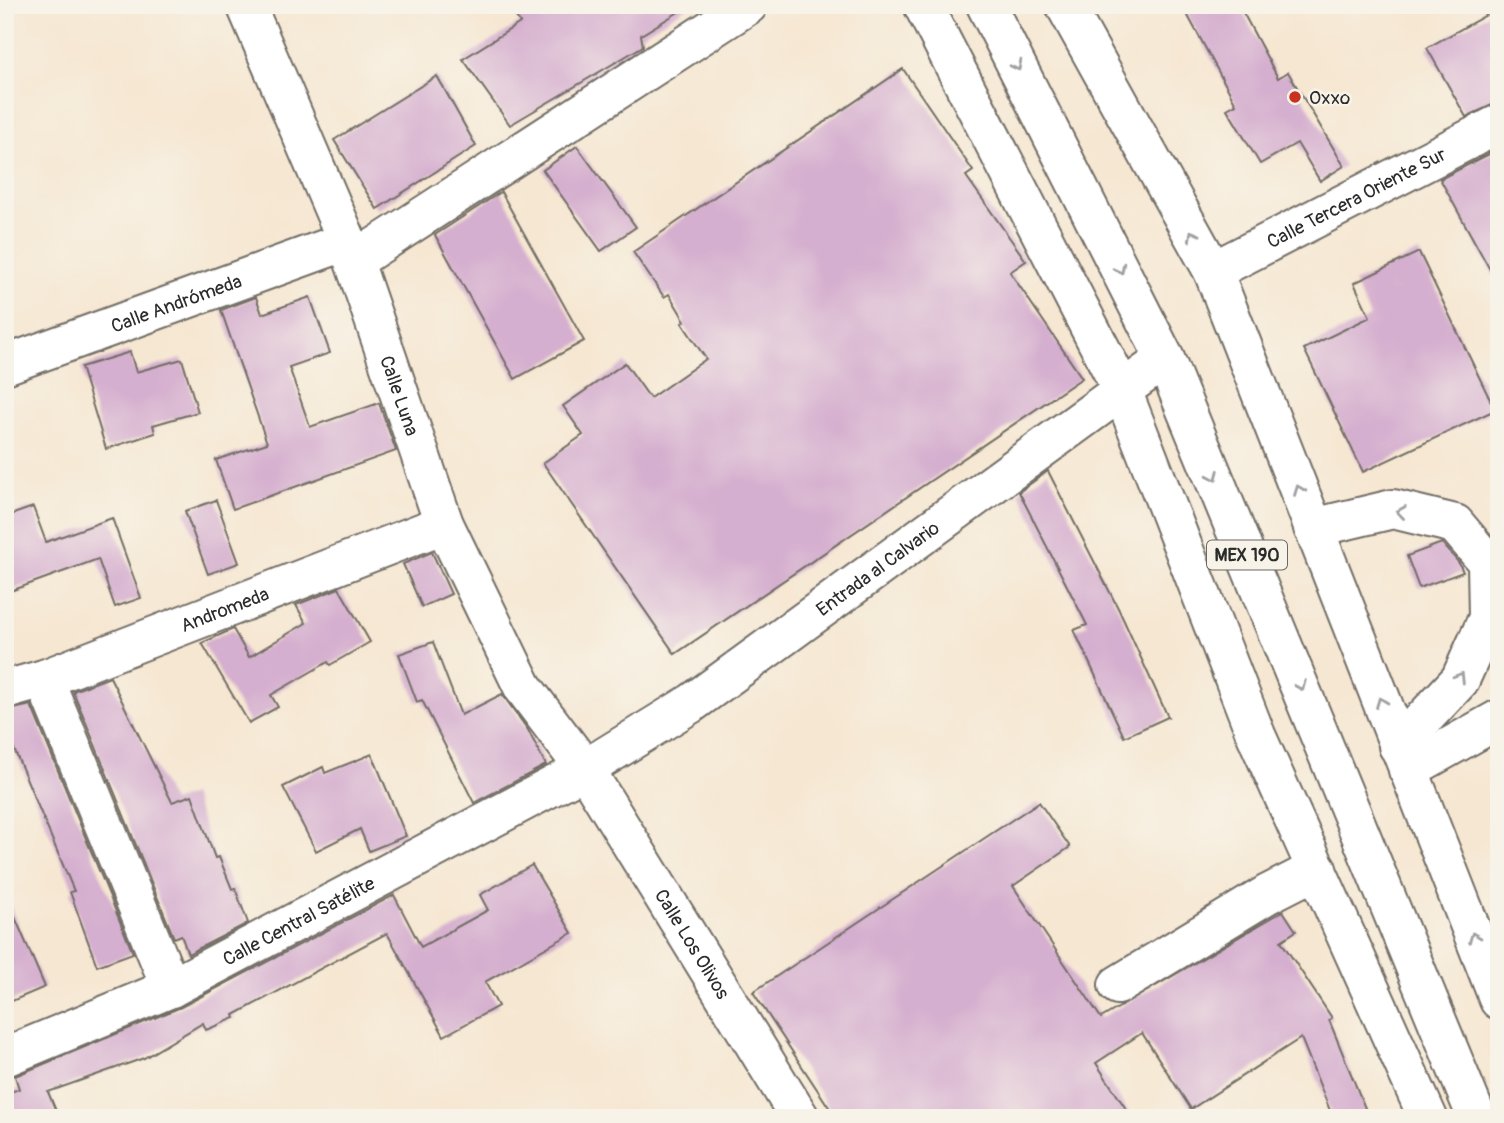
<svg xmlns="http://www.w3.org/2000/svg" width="1504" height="1123" viewBox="0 0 1504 1123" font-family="Pangolin,sans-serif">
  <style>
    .building { fill: #d5afcf }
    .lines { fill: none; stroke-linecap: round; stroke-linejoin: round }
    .minor-casing { stroke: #726d65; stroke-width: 42 }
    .major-casing { stroke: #726d65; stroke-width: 42 }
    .minor { stroke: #fff; stroke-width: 38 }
    .major { stroke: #fff; stroke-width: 38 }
    .oneway { stroke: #a0a0a0 }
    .poi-dot { fill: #c8321e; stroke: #f7f3e8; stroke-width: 2.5 }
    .labels { text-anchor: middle; stroke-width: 5; stroke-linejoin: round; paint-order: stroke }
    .shield { fill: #f7f3e8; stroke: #686764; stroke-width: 2 }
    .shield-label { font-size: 18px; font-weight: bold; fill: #2b2b2b }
    .poi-label { font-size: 19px; fill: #2b2b2b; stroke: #f7f3e8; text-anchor: start }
    .street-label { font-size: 19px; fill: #2b2b2b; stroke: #f7f3e8 }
  </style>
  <rect width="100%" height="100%" fill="#f7f3e8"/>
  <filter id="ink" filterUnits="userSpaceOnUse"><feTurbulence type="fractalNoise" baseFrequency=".0143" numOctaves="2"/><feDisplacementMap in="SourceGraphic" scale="14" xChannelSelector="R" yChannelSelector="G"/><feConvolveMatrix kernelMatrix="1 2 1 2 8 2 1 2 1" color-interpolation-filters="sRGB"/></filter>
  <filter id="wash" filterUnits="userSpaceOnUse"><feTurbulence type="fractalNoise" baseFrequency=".00686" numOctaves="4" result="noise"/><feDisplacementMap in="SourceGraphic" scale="28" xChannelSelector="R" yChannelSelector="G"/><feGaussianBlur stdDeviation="1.57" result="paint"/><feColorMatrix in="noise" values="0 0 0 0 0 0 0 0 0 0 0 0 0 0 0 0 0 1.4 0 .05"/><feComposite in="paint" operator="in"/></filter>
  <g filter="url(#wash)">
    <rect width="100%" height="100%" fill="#f6e7d2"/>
    <g id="blocks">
      <g class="building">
        <path d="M509 5H690L641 35 643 46 510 125 463 59 520 23Z"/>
        <path d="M1182 5H1239L1278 78 1288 72 1344 166 1320 181 1297 143 1260 164 1227 109 1236 104Z"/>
        <path d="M1499 8V102L1466 117 1427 48Z"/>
        <path d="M903 69 973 171 966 176 1026 261 1010 272 1082 378 675 654 543 463 583 435 563 406 625 363 650 398 706 359 682 323 685 321 669 294 664 297 633 252Z"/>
        <path d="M437 76 476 146 377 209 334 140Z"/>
        <path d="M577 146 636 227 601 251 543 170Z"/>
        <path d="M1499 149V286L1440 179Z"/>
        <path d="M501 192 584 341 515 379 435 235Z"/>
        <path d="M1419 252 1495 410 1363 472 1304 349 1370 317 1354 283Z"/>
        <path d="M256 297 262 314 310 297 330 353 289 367 310 427 379 403 396 451 233 509 216 460 267 443 221 310Z"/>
        <path d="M130 352 136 372 182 359 198 412 153 425 155 433 106 449 81 367Z"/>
        <path d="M1048 471 1119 610 1168 717 1124 737 1074 630 1087 625 1019 492Z"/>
        <path d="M216 500 239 563 208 574 185 511Z"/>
        <path d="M33 507 46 542 112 518 141 598 115 607 98 559 5 593V517Z"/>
        <path d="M1442 543 1459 563 1463 572 1419 588 1407 556Z"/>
        <path d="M432 552 451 594 422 607 403 564Z"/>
        <path d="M339 588 370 642 330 665 328 662 271 695 278 707 249 723 202 643 233 629 249 657 306 623 296 605Z"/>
        <path d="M433 642 461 715 502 694 528 730 546 765 474 803 422 700 417 702 399 654Z"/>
        <path d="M110 677 172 802 192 795 215 858 219 857 232 889 235 888 248 923 188 954 181 935 174 938 73 691Z"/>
        <path d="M31 705 133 953 97 966 70 892 74 891 5 728V711Z"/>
        <path d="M372 754 406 836 369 851 360 829 316 851 283 787 323 767 325 773Z"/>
        <path d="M1039 802 1070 847 1013 886 1101 1018 1283 911 1296 931 1281 941 1332 1018 1329 1020 1369 1118H1333L1301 1038 1191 1109 1142 1033 1096 1063 1132 1118H836L753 992Z"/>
        <path d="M532 865 572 933 485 982 498 1006 444 1036 387 933 234 1015 235 1018 206 1030 203 1023 144 1058 48 1092 59 1118H5V1094L19 1089 15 1076 181 1007 394 895 421 947 488 910 480 895Z"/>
        <path d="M5 894 45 987 5 1004Z"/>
      </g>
    </g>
  </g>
  <g filter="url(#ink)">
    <use href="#blocks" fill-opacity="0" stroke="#726d65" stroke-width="2"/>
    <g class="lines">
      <defs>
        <g id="minor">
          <path id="s1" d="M246 5 347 241 444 524 523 687 585 769 800 1118"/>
          <path d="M923 5 1122 390 1256 735 1428 1118"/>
          <path d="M354 261 748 5"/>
          <path id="s2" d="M1213 271 1499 124"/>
          <path id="s3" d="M5 365 347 241"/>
          <path d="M1313 528 1393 509 1455 524 1487 562 1488 618 1460 680 1398 746"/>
          <path d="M44 679 171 988"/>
          <path id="s4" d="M5 690 44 679 444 524"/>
          <path d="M1408 770 1499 719"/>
          <path d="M1118 985 1268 894 1317 869"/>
          <path id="s5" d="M5 1057 171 988 585 769 692 703 1165 359"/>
        </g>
        <g id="major">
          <path d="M986 5 1165 359 1477 1118"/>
          <path d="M1065 5 1213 271 1499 1000"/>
        </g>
      </defs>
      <use href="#minor" class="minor-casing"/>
      <use href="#major" class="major-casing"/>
      <use href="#minor" class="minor"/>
      <use href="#major" class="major"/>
    </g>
    <defs><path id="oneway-chevron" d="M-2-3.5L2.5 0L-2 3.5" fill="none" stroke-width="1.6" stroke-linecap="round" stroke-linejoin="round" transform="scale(1.75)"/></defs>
    <g class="oneway">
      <use href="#oneway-chevron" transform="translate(1017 66) rotate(63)"/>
      <use href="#oneway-chevron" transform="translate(1193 235) rotate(-119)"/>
      <use href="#oneway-chevron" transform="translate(1120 269) rotate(63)"/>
      <use href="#oneway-chevron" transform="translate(1214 476) rotate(67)"/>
      <use href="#oneway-chevron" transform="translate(1299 490) rotate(-111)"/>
      <use href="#oneway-chevron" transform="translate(1401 512) rotate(-172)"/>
      <use href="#oneway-chevron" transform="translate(1460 677) rotate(-58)"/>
      <use href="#oneway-chevron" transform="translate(1301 686) rotate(67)"/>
      <use href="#oneway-chevron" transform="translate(1381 702) rotate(-111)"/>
      <use href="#oneway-chevron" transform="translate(1474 937) rotate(-111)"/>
    </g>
  </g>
  <circle class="poi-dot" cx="1295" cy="97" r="7"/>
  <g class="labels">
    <rect class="shield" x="1207" y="540.5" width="80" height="29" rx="5"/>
    <g class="shield-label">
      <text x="1247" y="561">MEX 190</text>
    </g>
    <g class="poi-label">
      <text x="1309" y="104">Oxxo</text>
    </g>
    <g class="street-label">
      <text dy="7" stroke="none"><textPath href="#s2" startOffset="161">Calle Tercera Oriente Sur</textPath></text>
      <text dy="7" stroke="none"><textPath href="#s3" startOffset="182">Calle Andrómeda</textPath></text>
      <text dy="7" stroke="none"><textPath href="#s1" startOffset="420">Calle Luna</textPath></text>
      <text dy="7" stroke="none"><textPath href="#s5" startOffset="1003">Entrada al Calvario</textPath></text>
      <text dy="7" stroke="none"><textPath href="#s4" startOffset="234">Andromeda</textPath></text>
      <text dy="7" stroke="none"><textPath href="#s5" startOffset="324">Calle Central Satélite</textPath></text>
      <text dy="7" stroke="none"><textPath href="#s1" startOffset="1045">Calle Los Olivos</textPath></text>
    </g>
  </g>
  <rect width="1504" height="1123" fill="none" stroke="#f7f3e8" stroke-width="28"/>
</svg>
